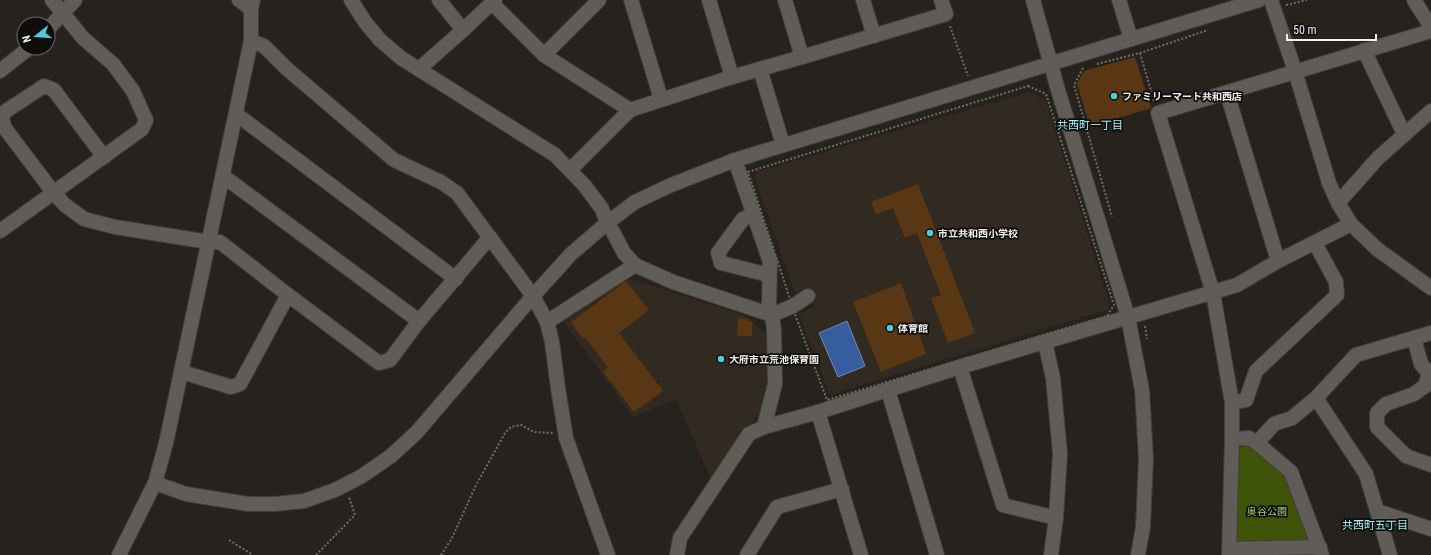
<svg xmlns="http://www.w3.org/2000/svg" width="1431" height="555" viewBox="0 0 1431 555" font-family="'Roboto Condensed','Noto Sans JP',sans-serif">
  <style>
    .built { fill: #312a21 }
    .green { fill: #3e5307 }
    .water { fill: #365d9d; stroke: #6e89b5 }
    .building { fill: #593715 }
    .lines { fill: none; stroke-linecap: round; stroke-linejoin: round }
    .minor-casing { stroke: #413e3b; stroke-width: 16 }
    .path { stroke: #6f6c69; stroke-width: 2; stroke-dasharray: 2 2; stroke-linecap: butt }
    .minor { stroke: #605c57; stroke-width: 14 }
    .poi-dot { fill: #52cbda; stroke: #0e0d0b; stroke-width: 1.5 }
    .labels { text-anchor: middle; stroke-width: 3.5; stroke-linejoin: round; paint-order: stroke }
    .poi-label { font-size: 10px; font-weight: bold; fill: #f1efec; stroke: #0e0d0b; text-anchor: start }
    .park-label { font-size: 10px; fill: #abd164; stroke: #0e0d0b }
    .neighbourhood-label { font-size: 11px; fill: #9eeffa; stroke: #0e0d0b }
  </style>
  <rect width="100%" height="100%" fill="#26231f"/>
  <g class="built">
    <path d="M1029 92 1045 100 1110 306 1107 310 832 394 829 393 799 315 814 306 804 289 795 293 754 176 757 172Z"/>
    <path d="M622 279H631L748 317 764 333 769 334V387L765 404 712 482 676 399 633 417 561 318Z"/>
  </g>
  <path class="green" d="M1243 445 1251 446 1289 477 1309 539 1307 542H1238L1235 538 1239 449Z"/>
  <path class="water" d="M847 321 865 366 838 377 819 333Z"/>
  <g class="building">
    <path d="M1135 57 1151 108 1090 127 1077 84 1084 71Z"/>
    <path d="M918 184 975 333 948 343 931 298 941 295 917 233 905 238 893 208 876 214 871 202Z"/>
    <path d="M626 281 649 310 619 333 663 391 634 412 603 372 608 368 585 337 583 339 571 322Z"/>
    <path d="M901 283 926 354 881 372 853 302Z"/>
    <path d="M738 318 746 319 752 322V336H737Z"/>
  </g>
  <g class="lines">
    <defs>
      <g id="minor">
        <path d="M239 0 251 9"/>
        <path d="M351 0 365 22 380 40 401 58 555 155 585 186 602 209 607 223 613 232 624 253 635 265 673 282 772 315 793 306 808 296"/>
        <path d="M439 0 463 30"/>
        <path d="M631 0 661 99"/>
        <path d="M785 0 802 57"/>
        <path d="M863 0 874 36"/>
        <path d="M1033 0 1058 90 1128 317 1142 390 1146 458 1143 527 1138 555"/>
        <path d="M1119 0 1131 39"/>
        <path d="M1271 0 1295 71 1329 183 1338 203 1351 224 1377 249 1431 288"/>
        <path d="M1414 0 1431 27"/>
        <path d="M492 3 544 55 630 110"/>
        <path d="M48 29 75 0"/>
        <path d="M251 41 264 46 286 68 394 160 441 182 457 193 533 296 547 322 552 342 558 388 566 438 608 555"/>
        <path d="M1364 50 1404 134"/>
        <path d="M544 55 599 0"/>
        <path d="M419 69 463 30 495 0"/>
        <path d="M760 69 783 145"/>
        <path d="M0 71 29 48"/>
        <path d="M732 77 802 57 946 14 941 0"/>
        <path d="M1227 93 1278 261"/>
        <path d="M236 114 456 279"/>
        <path d="M104 157 54 90 44 86 6 111 2 116 4 127 53 192 65 205 84 219 115 227 209 242H220L288 295 379 363 390 360 419 321 490 237"/>
        <path d="M570 170 630 110 732 77 709 0"/>
        <path d="M223 176 419 321"/>
        <path d="M1338 203 1378 158 1431 111"/>
        <path d="M753 215 743 219 718 253 721 263 769 275"/>
        <path d="M0 231 142 129 146 120 133 91 113 64 83 38 52 0"/>
        <path d="M547 322 635 265"/>
        <path d="M1414 338 1421 364 1429 373 1425 386 1414 394 1386 404 1377 413V427L1406 456 1431 465"/>
        <path d="M1045 342 1053 378 1060 454 1056 518 1051 555"/>
        <path d="M960 367 1003 505 1056 518"/>
        <path d="M182 372 231 387 240 384 288 295"/>
        <path d="M888 390 937 555"/>
        <path d="M1316 398 1366 474 1390 555"/>
        <path d="M1232 403 1246 400 1256 371 1337 295 1336 282 1315 243"/>
        <path d="M818 412 861 555"/>
        <path d="M764 427 818 412 960 367 1237 285 1278 261 1351 224"/>
        <path d="M1232 439 1249 438 1257 443 1291 472 1322 555"/>
        <path d="M1257 443 1274 424 1292 418 1316 398 1356 355 1431 333"/>
        <path d="M155 483 186 494 248 504H275L304 501 335 490 362 476 391 456 417 432 533 296 571 254 607 223 635 202 671 185 735 160 1259 0"/>
        <path d="M1377 511 1431 529"/>
        <path d="M1230 549 1320 547"/>
        <path d="M119 555 155 483 166 443 251 41V9L253 0"/>
        <path d="M677 555 680 538 749 434 764 427 775 384 774 330 772 315 769 304 770 262 735 160"/>
        <path d="M747 555 777 507 842 489"/>
        <path d="M1229 555 1232 439V403L1213 293 1158 113 1431 31"/>
      </g>
    </defs>
    <use href="#minor" class="minor-casing"/>
    <g class="path">
      <path d="M1286 5 1307 0"/>
      <path d="M950 26 968 76"/>
      <path d="M1140 53 1154 101"/>
      <path d="M1097 64 1140 53 1208 30"/>
      <path d="M1083 68 1074 85 1112 217"/>
      <path d="M1028 86 1046 94 1114 305 1107 316 827 400 796 317 748 172Z"/>
      <path d="M1145 326 1147 339"/>
      <path d="M229 540 253 555"/>
      <path d="M316 555 355 515 349 497"/>
      <path d="M441 555 452 538 476 485 505 433 511 427 521 425 534 432 553 433"/>
    </g>
    <use href="#minor" class="minor"/>
  </g>
  <g class="poi-dot">
    <circle cx="1114" cy="96" r="4"/>
    <circle cx="930" cy="233" r="4"/>
    <circle cx="890" cy="328" r="4"/>
    <circle cx="721" cy="359" r="4"/>
  </g>
  <g class="labels">
    <g class="poi-label">
      <text x="1122" y="100">ファミリーマート共和西店</text>
      <text x="938" y="237">市立共和西小学校</text>
      <text x="898" y="332">体育館</text>
      <text x="729" y="363">大府市立荒池保育園</text>
    </g>
    <g class="park-label">
      <text x="1267" y="515">奥谷公園</text>
    </g>
    <g class="neighbourhood-label">
      <text x="1090" y="129">共西町一丁目</text>
      <text x="1375" y="529">共西町五丁目</text>
    </g>
  </g>
  <g transform="translate(36 36) rotate(253)"><circle r="19" fill="#0e0d0b" stroke="#696765"/>
  <path d="M0-3L7 15L0 10L-7 15Z" fill="#52cbda"/>
  <text y="-6" font-size="11" font-weight="bold" text-anchor="middle" fill="#f1efec">N</text>
  </g>
  <path d="M1287 34v6h89v-6" fill="none" stroke="#f1efec" stroke-width="2"/>
  <text x="1293" y="34" font-size="12" fill="#f1efec" stroke="#0e0d0b" stroke-width="3" paint-order="stroke">50 m</text>
</svg>
